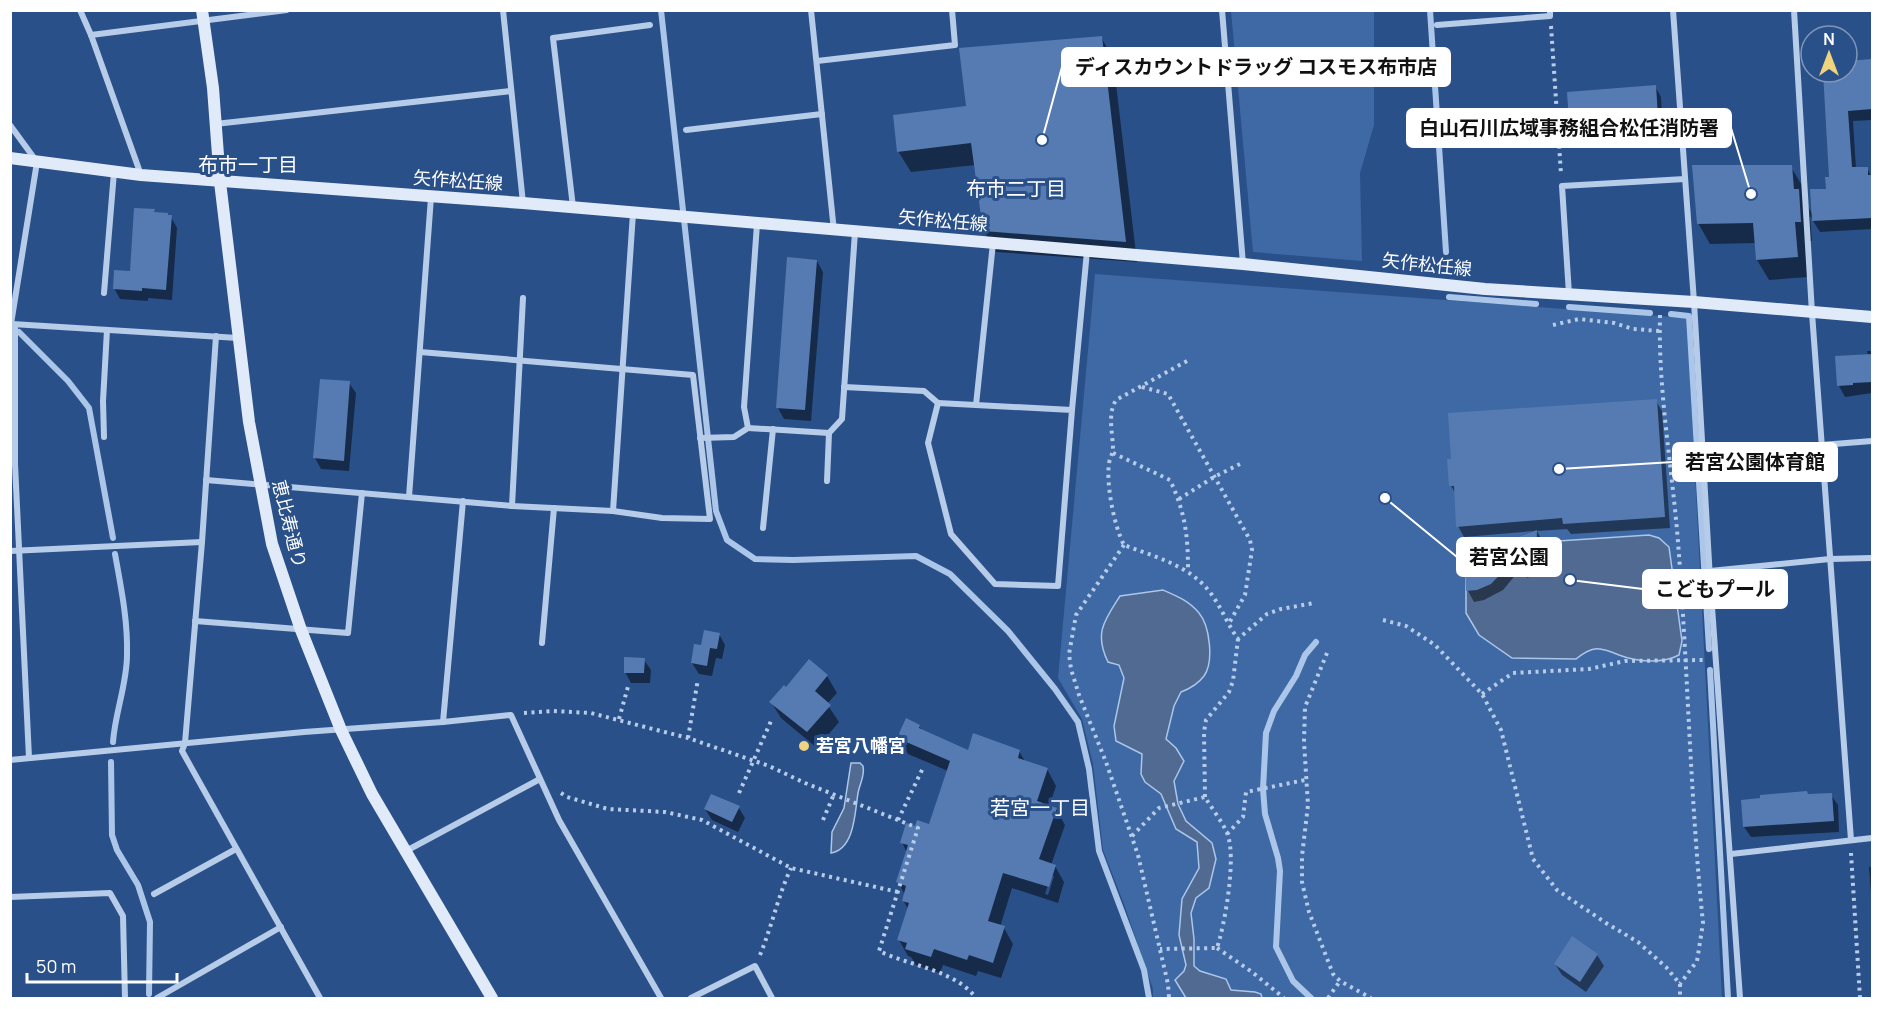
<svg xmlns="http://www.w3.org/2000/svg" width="1883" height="1009" viewBox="0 0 1883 1009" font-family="Manrope,'Noto Sans JP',sans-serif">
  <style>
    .green { fill: #3e69a5 }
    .water { fill: #506a92; stroke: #acc6e9; stroke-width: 1.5 }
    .shadow { fill: #0007; fill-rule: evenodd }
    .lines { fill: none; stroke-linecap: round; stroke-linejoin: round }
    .stream { stroke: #acc6e9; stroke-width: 6 }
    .building { fill: #567bb2 }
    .path { stroke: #b7cce8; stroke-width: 4; stroke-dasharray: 3 4.5; stroke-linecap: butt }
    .street { stroke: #b7cce8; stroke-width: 6 }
    .secondary { stroke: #e1eaf8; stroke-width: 12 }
    .poi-dot { fill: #efd37e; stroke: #2a5089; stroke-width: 2 }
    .labels { text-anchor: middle; stroke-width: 6; stroke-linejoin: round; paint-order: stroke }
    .street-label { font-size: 18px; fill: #fff; stroke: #2a5089 }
    .poi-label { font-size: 18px; font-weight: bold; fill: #fff; stroke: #2a5089; text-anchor: start }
    .neighbourhood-label { font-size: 20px; fill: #fff; stroke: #2a5089 }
    .leader { fill: none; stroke: #fff; stroke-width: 2 }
    .callout-dot { fill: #fff; stroke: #2a5089; stroke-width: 2 }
    .callout { fill: #fff; stroke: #fff; stroke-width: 2 }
    .callout-label { font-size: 20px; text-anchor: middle; font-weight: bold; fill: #111 }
  </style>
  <rect width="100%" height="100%" fill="#2a5089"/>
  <g class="green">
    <path d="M1231 11H1374V125L1360 173 1362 261 1253 252Z"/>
    <path d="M1095 274 1687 318 1722 998H1153V989L1124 904 1103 850 1093 764 1082 719 1058 678Z"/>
  </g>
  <g class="water">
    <path d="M1649 535 1659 538 1669 547 1682 641 1679 655C1662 664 1637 662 1619 655 1600 647 1593 645 1576 659L1512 658 1479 635 1466 613V547Z"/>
    <path d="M1163 590C1177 596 1189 601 1199 613 1210 626 1214 662 1204 676 1198 684 1189 689 1181 692L1174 706 1166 739 1176 748 1184 761 1174 781 1178 804 1186 821 1212 843 1216 859 1209 888 1196 898 1191 913 1194 939V966L1200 971 1226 979 1231 990 1255 992 1261 994 1262 998H1186L1175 980 1184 971 1186 965 1179 935 1182 899 1199 868 1197 842 1176 829 1161 794 1145 782 1141 774 1142 754 1116 741 1114 726 1124 678 1119 665 1108 662C1094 633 1104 621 1120 596Z"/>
    <path d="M851 763H860L863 766C865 777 860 782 858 793 855 811 855 849 831 853L832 832 844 808Z"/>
  </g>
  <g class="shadow">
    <path d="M1101 37 1113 58 1137 262 996 252 984 231 975 165 911 172 898 151Z"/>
    <path d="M1872 61V120L1853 121 1856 169 1867 168 1872 178V229L1820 232 1810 216 1812 241 1806 242 1808 277 1769 280 1757 260 1756 243 1710 244 1698 223 1791 167 1803 187 1804 199 1813 216 1828 191 1831 179 1824 72H1847V62Z"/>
    <path d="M1655 86 1661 97 1662 115 1574 120V123L1662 118 1663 127 1577 132 1570 122 1569 93Z"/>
    <path d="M154 211 155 213 171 217 177 228 172 300 148 298V301L120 299 114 288 131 273Z"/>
    <path d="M817 261 823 272 811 421 784 419 778 408Z"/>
    <path d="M1867 351H1872V393L1845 397 1839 386 1837 358 1868 356Z"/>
    <path d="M349 383 356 393 349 471 321 469 315 458Z"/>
    <path d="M1656 401 1662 411 1670 528 1571 534 1567 529 1537 531 1543 542 1542 569 1535 567 1528 578 1518 572 1503 590 1484 600 1474 602 1468 591 1466 557 1534 531 1464 537 1458 526 1456 494 1451 486Z"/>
    <path d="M719 634 725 645 722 659 716 658 712 676 699 674 692 663 702 647Z"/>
    <path d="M644 660 651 670 650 683H631L625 672Z"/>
    <path d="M809 661 827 676 837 693 827 704 839 722 817 748 781 718 771 702 786 689Z"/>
    <path d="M919 726 922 730 968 752 1019 751 1026 763 1047 769 1056 786 1049 807 1056 809 1065 825 1051 865 1055 866 1064 882 1058 903 1012 888 1000 927 1004 928 1013 944 1001 978 978 971 976 976 943 965 940 973 916 965 911 957 908 956 899 940 908 909 903 900 905 895 898 882 907 853 902 842 916 828 930 826 948 771 908 754 899 738ZM1051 876H1054L1048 895 1045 894Z"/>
    <path d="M1831 795 1838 805 1839 832 1751 837 1744 827 1808 796Z"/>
    <path d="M739 808 745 818 738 832 712 820 705 809Z"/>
    <path d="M1869 867H1872V897L1871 893Z"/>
    <path d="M1597 955 1604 966 1586 992 1562 975 1555 964Z"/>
  </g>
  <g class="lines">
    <g class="stream">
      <path d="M661 10 716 511 727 540 755 559 793 560 916 556 950 574 1008 631 1055 689 1078 722 1089 769 1099 851 1144 970 1149 998"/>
      <path d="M1430 10 1446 252"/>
      <path d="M1449 297 1536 304"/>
      <path d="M1569 307 1650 313"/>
      <path d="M1671 314 1689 316 1709 649"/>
      <path d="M19 332 68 381 89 408 113 538"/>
      <path d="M1710 670 1728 998"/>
      <path d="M113 742C115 713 127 684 127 655 128 621 121 587 115 554"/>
      <path d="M111 762 112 835 117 850 138 885 150 922 149 994"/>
      <path d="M1311 998 1293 981 1276 947 1280 871 1278 858 1265 814 1263 789 1266 733 1274 711 1296 676 1305 655 1316 642"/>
    </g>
  </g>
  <g class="building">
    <path d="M1102 36 1126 242 983 231 971 143 897 152 893 115 966 106 959 48Z"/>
    <path d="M1872 59V109L1848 111 1852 167H1868V175H1871L1872 218 1812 221 1810 189H1826L1825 177H1829L1823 72H1847V61Z"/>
    <path d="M1656 85 1658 117 1569 122 1567 92Z"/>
    <path d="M1692 165H1792L1794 189H1799L1801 222H1795L1798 257 1756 260 1753 223 1697 224Z"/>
    <path d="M134 208 155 209 154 212 168 213V215H172L166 290 142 288V291L113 289 114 270 130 271Z"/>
    <path d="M787 257 817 260 805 410 776 408Z"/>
    <path d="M1872 354V382L1853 383V385L1837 386 1835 356Z"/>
    <path d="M320 379 350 381 344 461 313 458Z"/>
    <path d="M1657 399 1665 517 1563 524 1562 518 1456 527 1454 486H1449L1447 459H1451L1448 413Z"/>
    <path d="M1537 530 1536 558 1529 557 1522 568 1512 562 1491 584 1477 590 1466 591 1465 556Z"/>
    <path d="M704 630 720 633 717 649 710 648 707 666 691 663 694 644 701 645Z"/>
    <path d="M624 657 645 658 644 673H624Z"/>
    <path d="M809 659 828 675 815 691 831 705 807 732 769 702 784 685 786 687Z"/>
    <path d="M906 718 920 725 919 728 968 750 973 733 1020 750 1018 758 1048 768 1037 801 1057 808 1039 859 1056 865 1049 887 1003 873 988 921 1005 926 993 963 969 955 967 960 934 949 931 957 905 949 907 943 897 940 909 903 902 901 906 886 896 882 908 845 900 843 906 823 915 826 917 820 929 824 950 761 897 738Z"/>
    <path d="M1807 791 1808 794 1832 793 1834 821 1743 827 1741 800 1760 798V795Z"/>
    <path d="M711 794 740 806 732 822 704 809Z"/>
    <path d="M1572 936 1598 954 1580 982 1554 964Z"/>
  </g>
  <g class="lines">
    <g class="path">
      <path d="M1551 26 1561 174"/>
      <path d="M1660 315C1658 391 1672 466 1678 542 1688 669 1690 797 1703 923L1697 961 1680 984"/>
      <path d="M1553 325 1579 319 1614 323 1633 329 1660 331"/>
      <path d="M1187 361 1116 400C1107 415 1113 433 1113 450 1112 455 1110 458 1109 463 1106 484 1114 526 1124 545 1155 557 1192 566 1212 595 1222 609 1228 625 1238 639L1267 614 1281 609 1314 603"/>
      <path d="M1142 387 1168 394 1250 540 1252 550 1245 595 1228 625"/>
      <path d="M1113 453 1170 480C1185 512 1188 535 1188 570"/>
      <path d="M1179 499 1214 477 1240 464"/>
      <path d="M1124 545 1076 615 1069 654 1071 669 1079 695 1106 762 1138 855 1168 984 1169 998"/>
      <path d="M1383 620 1406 626 1435 645 1482 694 1501 730 1533 859 1557 890 1606 923 1638 942 1666 967 1680 984V998"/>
      <path d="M1327 653 1305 707 1304 742 1308 805 1302 856V882L1309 912 1333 974 1340 981 1371 998"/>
      <path d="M1482 694 1513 673 1589 669 1625 661 1703 660"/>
      <path d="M524 713 553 711 591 713 688 738 769 766 805 783 918 828 879 951C910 966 955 970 976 998"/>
      <path d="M619 719 629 683"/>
      <path d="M688 738 698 679"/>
      <path d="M561 793 567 797 608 809 665 812 702 820 791 868 898 892"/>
      <path d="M739 793 771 721"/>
      <path d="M1205 797 1204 732 1206 720 1229 692 1233 681 1238 639"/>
      <path d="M823 820 834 794"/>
      <path d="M898 820 923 768"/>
      <path d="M1227 834 1243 817 1246 792 1305 780"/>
      <path d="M1132 836 1159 808 1205 797C1212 809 1222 821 1227 833 1237 856 1225 924 1217 948L1160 949"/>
      <path d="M1851 853 1860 998"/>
      <path d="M1217 948 1252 972 1284 998"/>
      <path d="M760 955C772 926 778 896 791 868"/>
      <path d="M1328 998 1340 981"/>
    </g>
    <g class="street">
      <path d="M80 10 91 35 141 175"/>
      <path d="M503 10 523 203"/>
      <path d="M811 10 834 231"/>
      <path d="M1222 10 1243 264"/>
      <path d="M1673 10 1694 302 1710 579 1740 998"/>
      <path d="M1794 10 1812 313 1851 840"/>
      <path d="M1437 25 1550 16V10"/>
      <path d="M91 35 287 10"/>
      <path d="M817 61 955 45 952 10"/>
      <path d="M215 124 511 91"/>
      <path d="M10 125 37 162 11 324 15 327V464L29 758"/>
      <path d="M686 130 822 114"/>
      <path d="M573 207 553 38 650 25"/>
      <path d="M757 224 744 407 748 428 829 433 842 419 855 232"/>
      <path d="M104 293 114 172"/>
      <path d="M1569 294 1562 186 1685 179"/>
      <path d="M12 324 238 338"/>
      <path d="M216 336 202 542 185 743 182 751 320 998"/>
      <path d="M844 387 924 391 938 403"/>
      <path d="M976 405 993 243"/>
      <path d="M1072 410 938 403 928 443 951 534 995 584 1058 586 1072 410 1087 251"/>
      <path d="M104 437 103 401 107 330"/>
      <path d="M700 438 734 437 748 428"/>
      <path d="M1821 445 1872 441"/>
      <path d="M206 480 512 506 613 511 662 518 710 519 693 375 420 352"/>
      <path d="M827 481 829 433"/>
      <path d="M409 497 431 197"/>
      <path d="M512 506 523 298"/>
      <path d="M613 511 633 213"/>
      <path d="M763 528 773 429"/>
      <path d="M10 551 202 542"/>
      <path d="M1710 571 1830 559 1872 558"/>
      <path d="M195 621 348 633 362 493"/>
      <path d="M542 643 554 508"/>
      <path d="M443 722 463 501"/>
      <path d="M10 760 304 732 443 722 511 715 559 820 661 998"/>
      <path d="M406 851 540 779"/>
      <path d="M1731 854 1872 838"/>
      <path d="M154 894 236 849"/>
      <path d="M10 897 110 893 123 916 125 998"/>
      <path d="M157 998 281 927"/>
      <path d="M691 998 755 966 772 998"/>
    </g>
    <g class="secondary">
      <path d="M202 10 213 88 220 182 249 422 272 544 301 630 341 730 372 794 492 998"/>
      <path d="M10 158 141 175 523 203 1243 264 1485 289 1694 302 1872 317"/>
    </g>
  </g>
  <circle class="poi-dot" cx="804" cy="746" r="6"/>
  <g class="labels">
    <g class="street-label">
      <text transform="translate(458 181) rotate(4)" y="6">矢作松任線</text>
      <text transform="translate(943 221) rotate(5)" y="6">矢作松任線</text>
      <text transform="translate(1427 265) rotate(6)" y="6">矢作松任線</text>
      <text transform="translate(289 524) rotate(76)" y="6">恵比寿通り</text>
    </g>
    <g class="poi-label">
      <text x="816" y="752">若宮八幡宮</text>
    </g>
    <g class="neighbourhood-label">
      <text x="248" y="172">布市一丁目</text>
      <text x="1016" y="196">布市二丁目</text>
      <text x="1040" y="815">若宮一丁目</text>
    </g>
  </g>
  <path class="leader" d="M1042 140L1062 67M1751 194L1731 128M1559 469L1673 462M1385 498L1457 557M1570 580L1643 589"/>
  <g class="callout-dot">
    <circle cx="1042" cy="140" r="6"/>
    <circle cx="1751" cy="194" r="6"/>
    <circle cx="1559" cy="469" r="6"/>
    <circle cx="1385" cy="498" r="6"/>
    <circle cx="1570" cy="580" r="6"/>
  </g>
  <g class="callout">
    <rect x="1062" y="48" width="388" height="38" rx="6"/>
    <rect x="1407" y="109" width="324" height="38" rx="6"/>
    <rect x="1673" y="443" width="164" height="38" rx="6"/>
    <rect x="1457" y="538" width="104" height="38" rx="6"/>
    <rect x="1643" y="570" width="144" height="38" rx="6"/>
  </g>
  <g class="callout-label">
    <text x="1256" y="74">ディスカウントドラッグ コスモス布市店</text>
    <text x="1569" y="135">白山石川広域事務組合松任消防署</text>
    <text x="1755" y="469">若宮公園体育館</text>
    <text x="1509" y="564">若宮公園</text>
    <text x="1715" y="596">こどもプール</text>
  </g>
  <rect width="1883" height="1009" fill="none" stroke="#ffffff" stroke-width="24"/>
  <g transform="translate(1829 54)"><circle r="28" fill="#2a5089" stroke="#7f96b8" stroke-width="1.5"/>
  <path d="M0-4.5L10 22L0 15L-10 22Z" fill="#efd37e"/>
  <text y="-9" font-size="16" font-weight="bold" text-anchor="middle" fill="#ffffff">N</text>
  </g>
  <path d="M27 973v9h150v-9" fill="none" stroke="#ffffff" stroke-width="3"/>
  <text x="36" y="973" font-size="18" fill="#ffffff" stroke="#2a5089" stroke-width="4.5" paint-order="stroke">50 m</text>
</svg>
